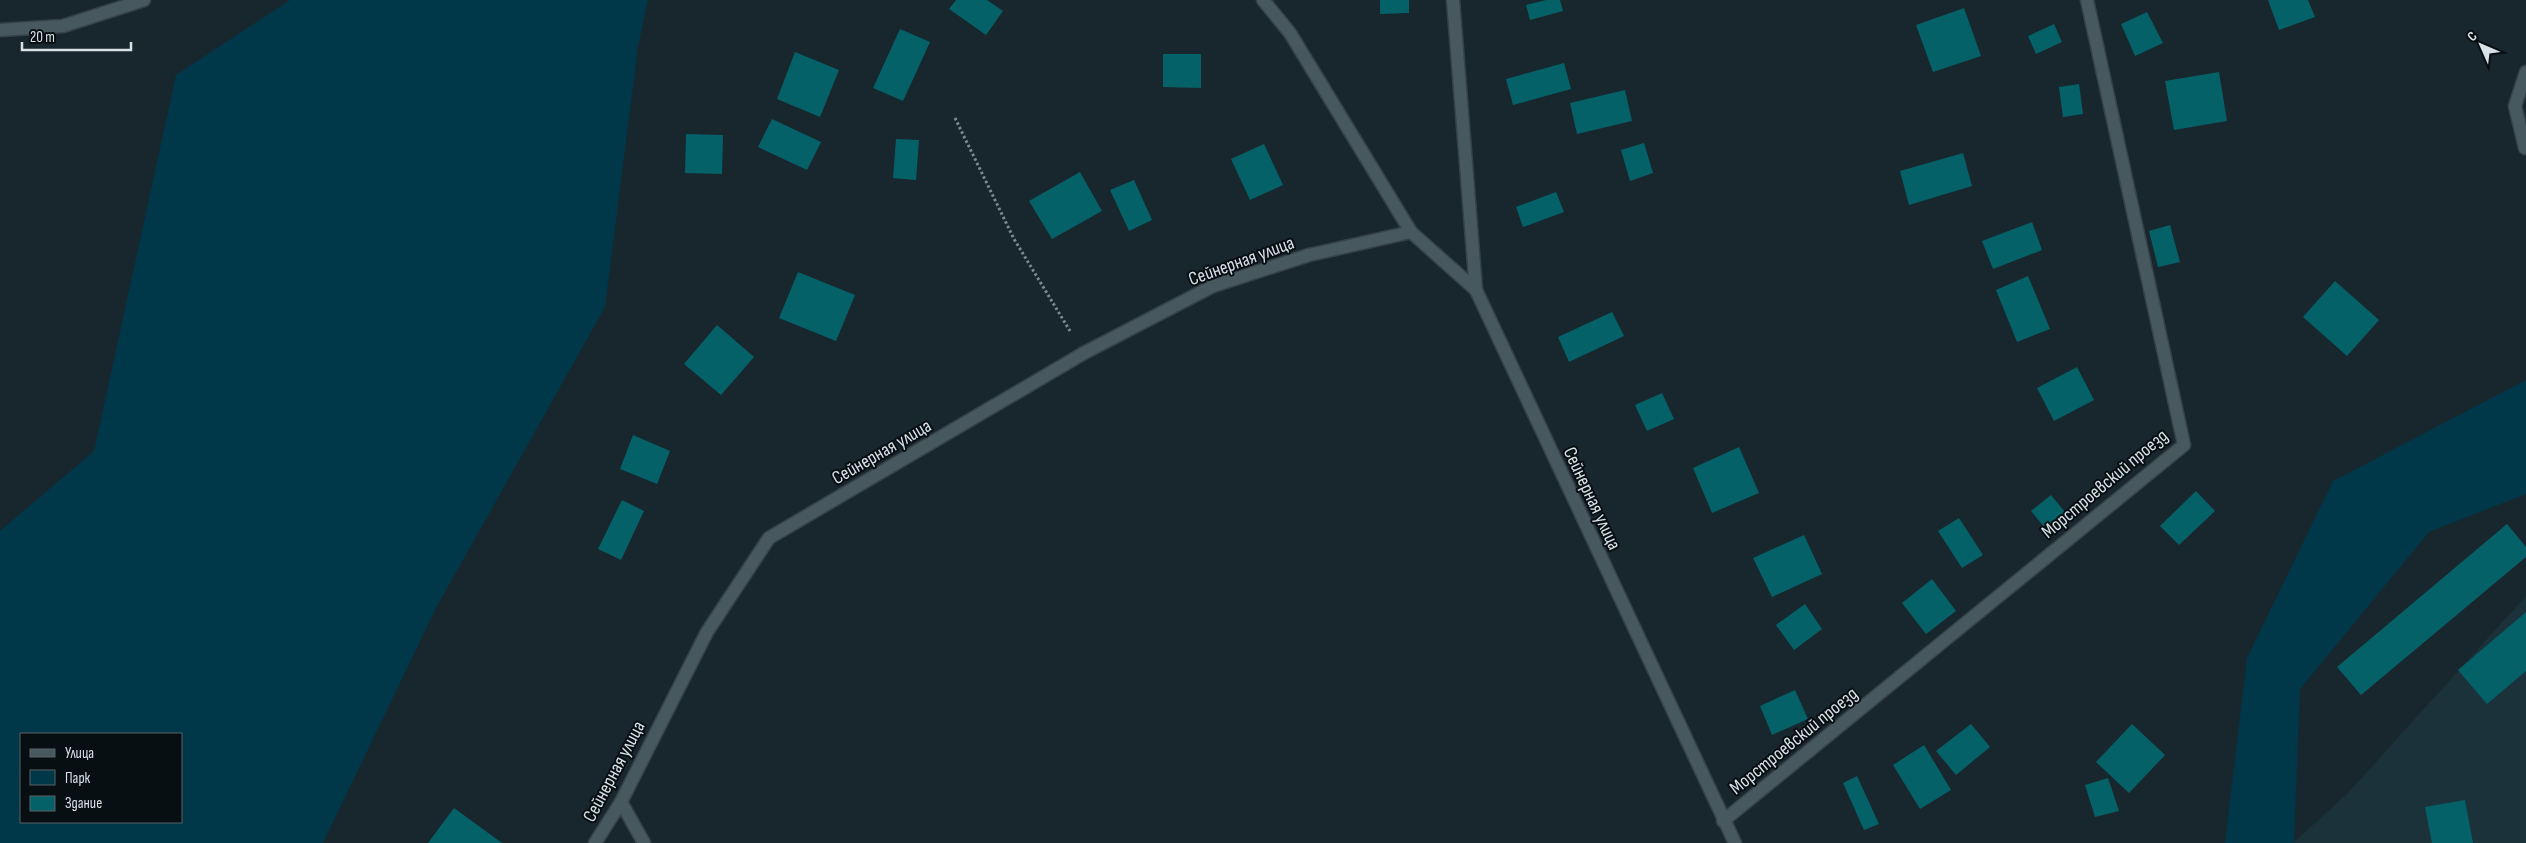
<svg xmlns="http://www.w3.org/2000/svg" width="2526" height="843" viewBox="0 0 2526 843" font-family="'Sofia Sans Condensed',sans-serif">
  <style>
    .built { fill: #1b323b }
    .green { fill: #003749; fill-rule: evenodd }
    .building { fill: #056168 }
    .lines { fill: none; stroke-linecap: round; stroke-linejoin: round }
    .minor-casing { stroke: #364248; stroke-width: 15 }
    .path { stroke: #7d898f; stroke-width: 3; stroke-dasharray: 2.5 2.5; stroke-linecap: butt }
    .minor { stroke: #47585f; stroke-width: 12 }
    .labels { text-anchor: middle; stroke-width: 4; stroke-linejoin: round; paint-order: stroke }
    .street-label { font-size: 19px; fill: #d7e1e6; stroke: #080f12 }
  </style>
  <rect width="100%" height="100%" fill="#18272e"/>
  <path class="built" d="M2526 596V843H2293L2348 793Z"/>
  <g class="green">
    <path d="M290 0H648L638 47 605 307 436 608 323 843H0V531L94 451 176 75ZM181 734V822H21V734Z"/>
    <path d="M2526 380V494L2429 532 2300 689 2294 843H2225L2247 658 2333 481Z"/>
  </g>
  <g class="building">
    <path d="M956 0H987L1003 11 986 35 949 9Z"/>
    <path d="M1380 0H1409V13L1380 14Z"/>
    <path d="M1546 0H1560L1563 11 1530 20 1526 5Z"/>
    <path d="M2268 0H2308L2315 17 2279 30Z"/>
    <path d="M1964 8 1981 56 1933 72 1916 25Z"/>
    <path d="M2147 12 2163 43 2135 56 2121 24Z"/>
    <path d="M2054 24 2062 42 2036 54 2028 36Z"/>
    <path d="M900 29 930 42 903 101 873 88Z"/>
    <path d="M795 52 839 70 820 117 777 99Z"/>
    <path d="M1163 54H1201V88L1163 87Z"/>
    <path d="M1564 63 1571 89 1513 105 1506 79Z"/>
    <path d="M2219 72 2227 121 2174 130 2165 81Z"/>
    <path d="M2079 84 2083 114 2063 117 2059 87Z"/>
    <path d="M1625 90 1632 121 1577 134 1570 103Z"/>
    <path d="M772 119 821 142 807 170 758 147Z"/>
    <path d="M686 134 723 135 722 174 685 173Z"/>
    <path d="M896 139 919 140 916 180 893 178Z"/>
    <path d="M1644 143 1653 173 1630 181 1621 150Z"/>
    <path d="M1264 144 1283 185 1250 200 1231 159Z"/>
    <path d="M1963 153 1972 186 1909 205 1900 171Z"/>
    <path d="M1080 172 1102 211 1052 239 1029 201Z"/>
    <path d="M1134 180 1152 220 1129 231 1110 190Z"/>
    <path d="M1556 192 1564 212 1523 227 1516 207Z"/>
    <path d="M2032 222 2042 250 1993 269 1982 241Z"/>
    <path d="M2170 225 2180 262 2158 267 2149 231Z"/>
    <path d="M798 272 855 295 836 341 779 318Z"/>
    <path d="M2028 276 2050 329 2017 342 1996 290Z"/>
    <path d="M2335 281 2379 320 2347 356 2303 317Z"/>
    <path d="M1612 312 1624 336 1569 362 1558 337Z"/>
    <path d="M717 325 754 357 721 395 684 364Z"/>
    <path d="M2077 367 2094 400 2054 421 2037 388Z"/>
    <path d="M1662 393 1674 419 1647 431 1635 405Z"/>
    <path d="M633 435 670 451 657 484 620 469Z"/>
    <path d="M1739 447 1759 493 1712 513 1693 468Z"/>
    <path d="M2196 491 2215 511 2179 545 2160 526Z"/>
    <path d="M2051 495 2069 517 2049 533 2031 511Z"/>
    <path d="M622 500 644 511 621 560 598 549Z"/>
    <path d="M1959 518 1983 555 1962 568 1938 531Z"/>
    <path d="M2507 524 2526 547V557L2361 695 2337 667Z"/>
    <path d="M1804 535 1822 574 1772 597 1753 558Z"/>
    <path d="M1932 579 1956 611 1926 634 1902 603Z"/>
    <path d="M1805 604 1822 629 1794 650 1776 625Z"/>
    <path d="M2526 612V671L2487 704 2458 670Z"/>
    <path d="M1795 690 1808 719 1772 735 1760 706Z"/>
    <path d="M1971 724 1990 747 1956 775 1936 751Z"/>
    <path d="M2132 724 2165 755 2129 793 2096 762Z"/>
    <path d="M1924 745 1951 790 1920 809 1893 765Z"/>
    <path d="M1857 776 1879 824 1864 830 1843 783Z"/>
    <path d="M2108 778 2119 811 2095 817 2085 785Z"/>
    <path d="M2465 800 2473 843H2432L2425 807Z"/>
    <path d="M454 808 502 843H428Z"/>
  </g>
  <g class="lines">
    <defs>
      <g id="minor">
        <path d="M1263 0 1290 33 1411 232"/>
        <path d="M1453 0 1476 290"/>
        <path d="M0 30 63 26 144 0"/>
        <path d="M2525 148 2515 106 2526 72"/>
        <path d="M621 802 644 843"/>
        <path d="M1723 821 2184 445 2087 0"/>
        <path d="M595 843 621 802 707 632 769 538 1084 353 1213 286 1309 255 1411 232 1476 290 1735 843"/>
      </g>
    </defs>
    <use href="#minor" class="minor-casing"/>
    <path class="path" d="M955 118 1014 239 1070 331"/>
    <use href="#minor" class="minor"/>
  </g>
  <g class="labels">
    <g class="street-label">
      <text transform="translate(1241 260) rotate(-20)" y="7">Сейнерная улица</text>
      <text transform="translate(881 451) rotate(-30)" y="7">Сейнерная улица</text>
      <text transform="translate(2104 483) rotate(-40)" y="7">Морстроевский проезд</text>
      <text transform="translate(1593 498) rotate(65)" y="7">Сейнерная улица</text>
      <text transform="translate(1793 740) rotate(-39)" y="7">Морстроевский проезд</text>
      <text transform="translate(613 771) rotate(-62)" y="7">Сейнерная улица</text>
    </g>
  </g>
  <rect x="20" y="733" width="162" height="90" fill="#080f12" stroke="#5b6367"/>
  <rect x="30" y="749" width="25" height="8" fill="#47585f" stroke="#5b6367"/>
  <text x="65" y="758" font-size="15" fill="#d7e1e6">Улица</text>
  <rect x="30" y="770" width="25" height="15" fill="#003749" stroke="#5b6367"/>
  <text x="65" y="783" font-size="15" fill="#d7e1e6">Парк</text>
  <rect x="30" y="796" width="25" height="15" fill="#056168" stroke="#5b6367"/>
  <text x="65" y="808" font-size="15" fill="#d7e1e6">Здание</text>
  <g transform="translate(2481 45) rotate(315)" stroke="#080f12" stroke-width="4" paint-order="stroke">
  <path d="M0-4L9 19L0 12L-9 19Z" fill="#d7e1e6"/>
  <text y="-8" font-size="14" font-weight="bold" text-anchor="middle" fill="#d7e1e6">С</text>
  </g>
  <path d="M22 42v8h109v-8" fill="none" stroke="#d7e1e6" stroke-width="2.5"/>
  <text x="30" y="42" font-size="15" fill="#d7e1e6" stroke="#080f12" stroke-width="4" paint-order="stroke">20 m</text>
</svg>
